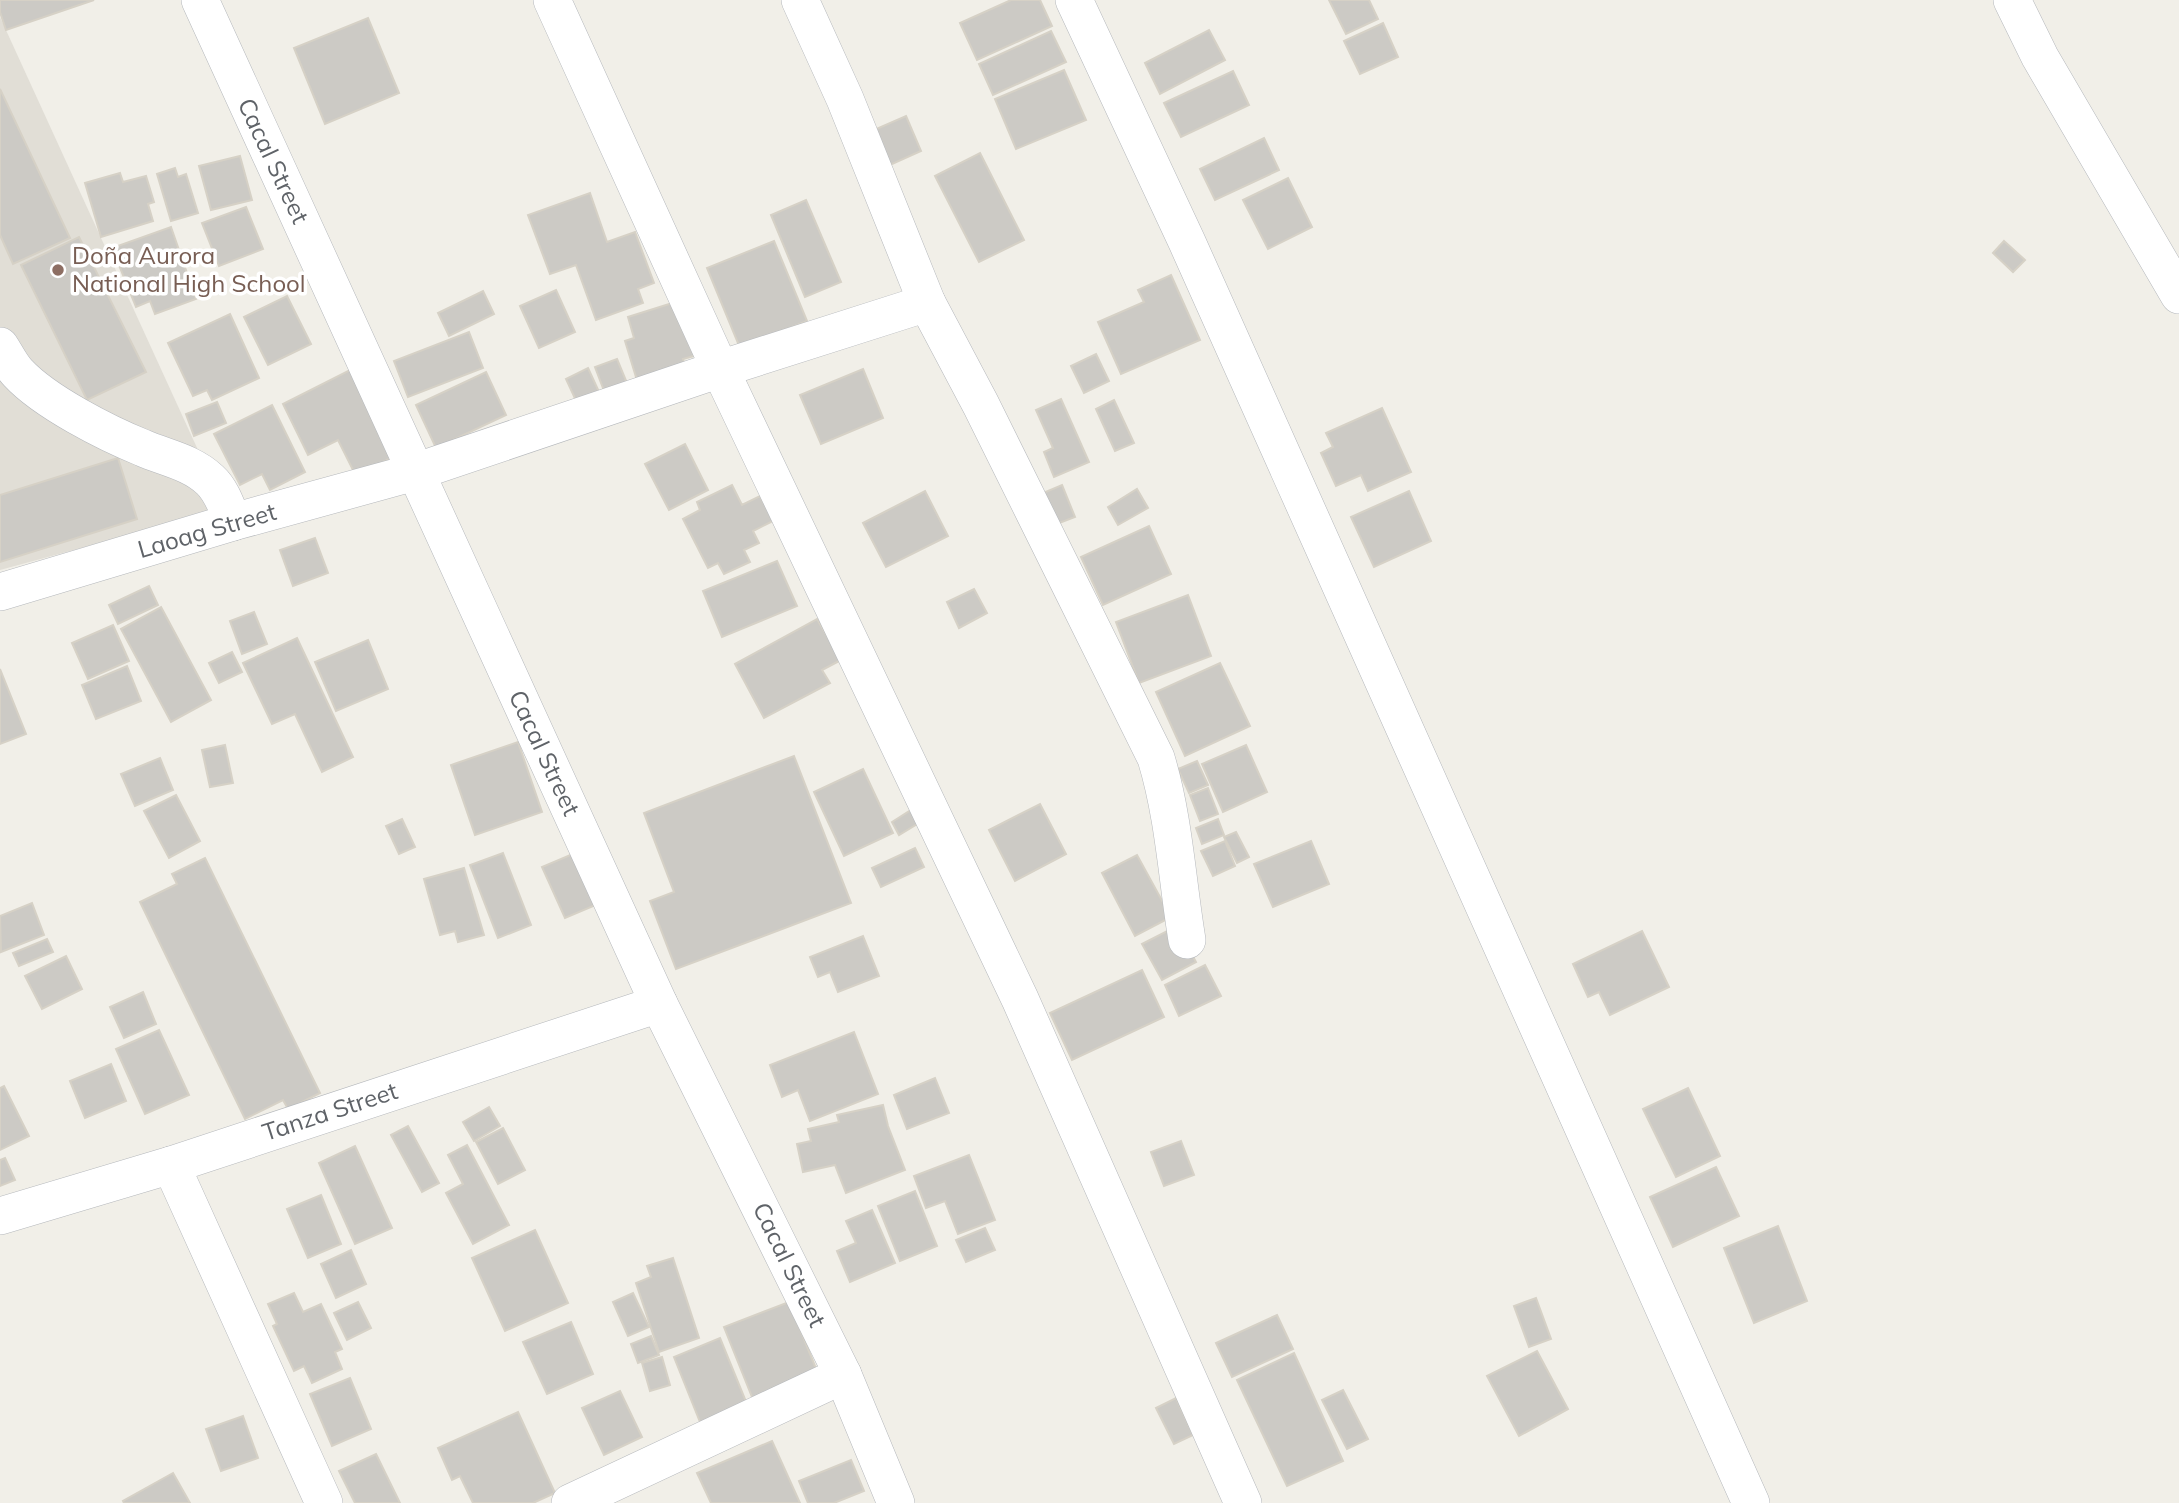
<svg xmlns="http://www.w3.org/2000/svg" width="2179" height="1503" viewBox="0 0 2179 1503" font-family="Mulish,sans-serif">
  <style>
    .education { fill: #e1ded6 }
    .building { fill: #cccac5; stroke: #d6d1c6; stroke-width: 2 }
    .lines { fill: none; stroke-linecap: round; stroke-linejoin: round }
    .minor-casing { stroke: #b5b8bc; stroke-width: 38 }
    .minor { stroke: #fff; stroke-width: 37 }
    .education-dot { fill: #8d6e63; stroke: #fff; stroke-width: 2.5 }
    .labels { text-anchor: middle; stroke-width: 7; stroke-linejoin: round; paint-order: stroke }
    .street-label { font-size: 24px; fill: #5f6368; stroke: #fff }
    .education-label { font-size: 24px; fill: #785e54; stroke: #fff; text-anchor: start }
  </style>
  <rect width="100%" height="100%" fill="#f1efe8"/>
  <path class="education" d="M0 17 225 509 0 570Z"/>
  <g class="building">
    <path d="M0 0H94L6 30 0 12Z"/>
    <path d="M1011 0H1040L1052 26 977 60 960 23Z"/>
    <path d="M1329 0H1369L1378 19 1346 34Z"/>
    <path d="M368 18 399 93 325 124 294 48Z"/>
    <path d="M1383 23 1398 57 1360 74 1344 41Z"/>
    <path d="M1209 30 1225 60 1160 94 1145 63Z"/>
    <path d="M1051 31 1066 62 993 95 979 64Z"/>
    <path d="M1064 70 1086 120 1016 149 995 99Z"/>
    <path d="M1233 71 1249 105 1181 137 1164 103Z"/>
    <path d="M0 89 70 238 13 264 0 235Z"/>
    <path d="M906 116 921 151 890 165 874 130Z"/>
    <path d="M1264 138 1279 170 1215 200 1200 169Z"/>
    <path d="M980 153 1024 240 979 262 935 176Z"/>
    <path d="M240 156 252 200 211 210 199 166Z"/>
    <path d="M175 168 178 177 186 174 198 213 171 221 157 174Z"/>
    <path d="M120 173 123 182 146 176 154 202 148 204 153 221 101 237 85 183Z"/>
    <path d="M1288 178 1312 227 1268 249 1243 200Z"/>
    <path d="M590 193 607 242 635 232 654 283 638 289 643 303 596 320 576 265 550 274 528 215Z"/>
    <path d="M806 200 841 282 805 297 771 215Z"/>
    <path d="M246 207 263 249 219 266 202 223Z"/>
    <path d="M171 227 196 299 155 314 150 301 136 307 112 248Z"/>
    <path d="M79 237 146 372 87 400 21 265Z"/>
    <path d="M774 241 807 321 740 348 707 268Z"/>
    <path d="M2004 241 2025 260 2013 272 1993 253Z"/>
    <path d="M1171 275 1200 340 1121 374 1098 322 1144 302 1138 290Z"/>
    <path d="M556 290 575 332 539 348 520 306Z"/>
    <path d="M483 291 494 314 449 336 438 313Z"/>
    <path d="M287 296 311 344 268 365 244 317Z"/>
    <path d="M685 299 701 354 683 359 687 372 639 387 625 341 634 338 628 317Z"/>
    <path d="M230 314 259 378 212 400 207 390 193 396 168 343Z"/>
    <path d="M469 332 483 368 408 397 394 361Z"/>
    <path d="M1096 354 1109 381 1084 393 1071 366Z"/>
    <path d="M617 359 629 388 606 396 595 367Z"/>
    <path d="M588 368 600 394 578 405 566 379Z"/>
    <path d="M863 369 883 418 821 444 800 395Z"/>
    <path d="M350 370 393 457 356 476 338 440 308 455 283 404Z"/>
    <path d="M486 372 506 415 436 448 416 405Z"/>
    <path d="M1061 399 1089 462 1054 477 1044 452 1053 448 1036 410Z"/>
    <path d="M1114 400 1134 443 1115 451 1096 409Z"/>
    <path d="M217 402 226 423 194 436 186 414Z"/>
    <path d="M272 405 305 472 270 490 262 474 240 485 214 434Z"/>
    <path d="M1382 408 1411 472 1368 491 1361 475 1336 486 1321 453 1333 447 1326 433Z"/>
    <path d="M685 444 708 490 669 510 645 464Z"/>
    <path d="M118 458 137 519 0 562V495Z"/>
    <path d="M732 485 742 505 760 496 773 521 753 531 759 543 744 550 750 562 724 574 718 563 708 568 683 519 700 510 697 502Z"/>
    <path d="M1062 485 1075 517 1049 527 1036 496Z"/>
    <path d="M1137 489 1148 508 1118 525 1108 507Z"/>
    <path d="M925 491 948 536 886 567 863 523Z"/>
    <path d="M1409 491 1431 541 1374 567 1351 517Z"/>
    <path d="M1149 526 1171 574 1103 605 1081 557Z"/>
    <path d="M315 538 328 573 293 586 280 550Z"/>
    <path d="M777 561 797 606 722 637 703 591Z"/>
    <path d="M149 586 158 605 118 624 109 605Z"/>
    <path d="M974 589 987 613 959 628 947 602Z"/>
    <path d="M1188 595 1211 656 1139 683 1116 622Z"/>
    <path d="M161 607 211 700 171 722 121 629Z"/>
    <path d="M254 612 267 644 242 654 230 621Z"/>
    <path d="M817 619 841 660 822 670 830 683 764 718 735 664Z"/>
    <path d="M113 625 129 661 88 679 72 643Z"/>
    <path d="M297 638 353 757 322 772 295 714 272 724 243 663Z"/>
    <path d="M368 640 388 689 336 711 315 662Z"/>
    <path d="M232 652 242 672 219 683 209 663Z"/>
    <path d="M1220 663 1250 726 1185 756 1156 692Z"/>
    <path d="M127 666 141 701 96 719 82 685Z"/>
    <path d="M0 669 26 734 0 744Z"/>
    <path d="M518 742 542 812 475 835 451 765Z"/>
    <path d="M225 745 233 783 210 787 202 750Z"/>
    <path d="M1246 745 1267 792 1223 812 1202 764Z"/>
    <path d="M794 756 851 903 676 969 650 901 674 892 644 813Z"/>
    <path d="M160 758 173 790 135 806 121 774Z"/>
    <path d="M1197 761 1208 785 1189 793 1178 769Z"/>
    <path d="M863 769 893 833 844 856 814 792Z"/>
    <path d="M1208 788 1218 814 1200 821 1190 795Z"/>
    <path d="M176 795 200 841 169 858 144 811Z"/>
    <path d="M1040 804 1066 854 1015 881 989 830Z"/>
    <path d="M911 810 919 823 899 835 892 822Z"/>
    <path d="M402 819 415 847 399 854 386 826Z"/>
    <path d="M1218 819 1224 835 1202 844 1196 828Z"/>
    <path d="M1236 832 1249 857 1237 863 1224 837Z"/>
    <path d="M1225 841 1235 866 1213 876 1201 851Z"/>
    <path d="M1311 841 1329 884 1273 907 1254 864Z"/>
    <path d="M915 848 924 867 881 887 872 868Z"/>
    <path d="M503 853 531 925 498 938 470 865Z"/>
    <path d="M575 853 598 904 565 918 542 867Z"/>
    <path d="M1137 855 1171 917 1135 936 1102 873Z"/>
    <path d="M205 858 320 1093 288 1109 283 1100 245 1119 140 902 177 884 172 874Z"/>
    <path d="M464 868 484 935 458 942 455 931 440 935 424 879Z"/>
    <path d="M32 903 44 935 1 952 0 916Z"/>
    <path d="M1177 926 1196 962 1162 980 1142 944Z"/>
    <path d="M1642 931 1669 987 1610 1015 1599 992 1588 997 1573 964Z"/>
    <path d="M863 936 879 976 838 992 830 972 818 977 810 957Z"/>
    <path d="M47 939 53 952 19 966 13 953Z"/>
    <path d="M66 956 82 989 42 1009 25 976Z"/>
    <path d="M1205 965 1221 996 1179 1016 1165 985Z"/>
    <path d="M1142 970 1164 1017 1072 1060 1050 1013Z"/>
    <path d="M143 992 156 1024 124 1038 110 1007Z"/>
    <path d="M159 1030 189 1095 145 1114 116 1049Z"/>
    <path d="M854 1032 878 1094 810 1121 798 1090 782 1097 770 1065Z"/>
    <path d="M111 1064 126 1101 85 1118 70 1081Z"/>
    <path d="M935 1078 949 1113 907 1129 894 1095Z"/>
    <path d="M4 1086 29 1136 0 1150V1088Z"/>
    <path d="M1688 1088 1720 1156 1676 1177 1643 1109Z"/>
    <path d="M883 1105 888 1126 905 1170 846 1193 835 1165 803 1172 797 1144 811 1141 808 1129 839 1122 837 1115Z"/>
    <path d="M489 1107 500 1126 474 1141 463 1122Z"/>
    <path d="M408 1126 439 1183 422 1192 391 1135Z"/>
    <path d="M503 1128 525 1170 498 1184 476 1142Z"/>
    <path d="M1181 1141 1194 1175 1164 1186 1151 1152Z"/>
    <path d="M467 1145 509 1225 473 1244 446 1193 463 1184 448 1155Z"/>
    <path d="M355 1146 392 1228 355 1244 319 1163Z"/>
    <path d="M969 1155 995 1220 958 1234 945 1201 926 1208 914 1176Z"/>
    <path d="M5 1158 15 1180 0 1186V1160Z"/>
    <path d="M1716 1167 1739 1216 1673 1247 1650 1197Z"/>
    <path d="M915 1191 937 1246 900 1261 878 1206Z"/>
    <path d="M321 1195 341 1244 308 1258 287 1209Z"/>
    <path d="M872 1210 895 1263 850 1282 837 1251 856 1243 846 1221Z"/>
    <path d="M1778 1226 1807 1301 1754 1323 1724 1248Z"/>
    <path d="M985 1228 995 1250 966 1262 956 1240Z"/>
    <path d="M535 1230 568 1303 505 1331 472 1258Z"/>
    <path d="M351 1250 366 1284 336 1298 321 1264Z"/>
    <path d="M673 1258 699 1338 659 1352 636 1283 651 1277 647 1266Z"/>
    <path d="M294 1293 303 1312 321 1304 342 1349 335 1352 342 1369 312 1383 304 1366 294 1371 273 1326 277 1324 268 1304Z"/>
    <path d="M633 1293 649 1327 628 1336 613 1302Z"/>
    <path d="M1536 1298 1551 1339 1529 1347 1514 1306Z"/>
    <path d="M358 1302 371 1328 347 1340 334 1313Z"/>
    <path d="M789 1302 821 1381 756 1407 724 1327Z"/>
    <path d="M1277 1315 1293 1349 1232 1377 1216 1343Z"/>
    <path d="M571 1322 593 1374 547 1394 523 1342Z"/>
    <path d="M651 1336 659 1355 638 1363 631 1344Z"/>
    <path d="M720 1338 751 1414 704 1432 674 1357Z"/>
    <path d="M1537 1351 1568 1409 1519 1436 1487 1376Z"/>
    <path d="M1294 1353 1343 1461 1287 1486 1237 1380Z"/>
    <path d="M662 1357 670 1385 650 1391 642 1363Z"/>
    <path d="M350 1378 371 1429 332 1446 310 1394Z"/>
    <path d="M1343 1390 1368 1439 1347 1449 1322 1400Z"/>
    <path d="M620 1391 642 1437 604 1455 582 1408Z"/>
    <path d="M1176 1398 1193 1435 1174 1444 1156 1408Z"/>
    <path d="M518 1412 555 1493 533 1503H473L460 1476 452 1480 438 1448Z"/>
    <path d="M243 1416 258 1458 221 1471 206 1429Z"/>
    <path d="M772 1441 800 1503H711L697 1473Z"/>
    <path d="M376 1454 400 1503H355L339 1471Z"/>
    <path d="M851 1460 864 1491 834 1503H808L799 1481Z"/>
    <path d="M173 1473 190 1503H124L123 1501Z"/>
  </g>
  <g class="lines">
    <defs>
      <g id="minor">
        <path d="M200 0 659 1004 843 1375 896 1503"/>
        <path d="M552 0 720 369 1020 999 1243 1503"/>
        <path d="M800 0 845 99 927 303"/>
        <path d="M1074 0 1187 242 1751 1503"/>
        <path d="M2012 0 2040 57 2179 295"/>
        <path d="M0 346C6 355 11 366 18 373 45 402 106 433 143 448 166 458 191 462 210 480 222 491 227 508 233 522"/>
        <path d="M0 592 233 522 415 472 720 369 927 303 981 405 1156 758C1174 817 1177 879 1187 940"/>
        <path d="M171 1165 324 1503"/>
        <path d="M0 1216 171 1165 659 1004"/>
        <path d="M570 1503 843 1375"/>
      </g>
    </defs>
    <use href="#minor" class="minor-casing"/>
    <use href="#minor" class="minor"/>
  </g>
  <circle class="education-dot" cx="58" cy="270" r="7"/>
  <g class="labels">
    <g class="street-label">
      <text transform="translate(273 161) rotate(65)" y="8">Cacal Street</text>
      <text transform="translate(207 531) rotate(-16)" y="8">Laoag Street</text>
      <text transform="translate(544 753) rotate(65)" y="8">Cacal Street</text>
      <text transform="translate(330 1112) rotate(-18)" y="8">Tanza Street</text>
      <text transform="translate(789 1265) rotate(64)" y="8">Cacal Street</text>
    </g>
    <g class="education-label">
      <text x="72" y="264">Doña Aurora<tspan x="72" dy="28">National High School</tspan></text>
    </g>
  </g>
</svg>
